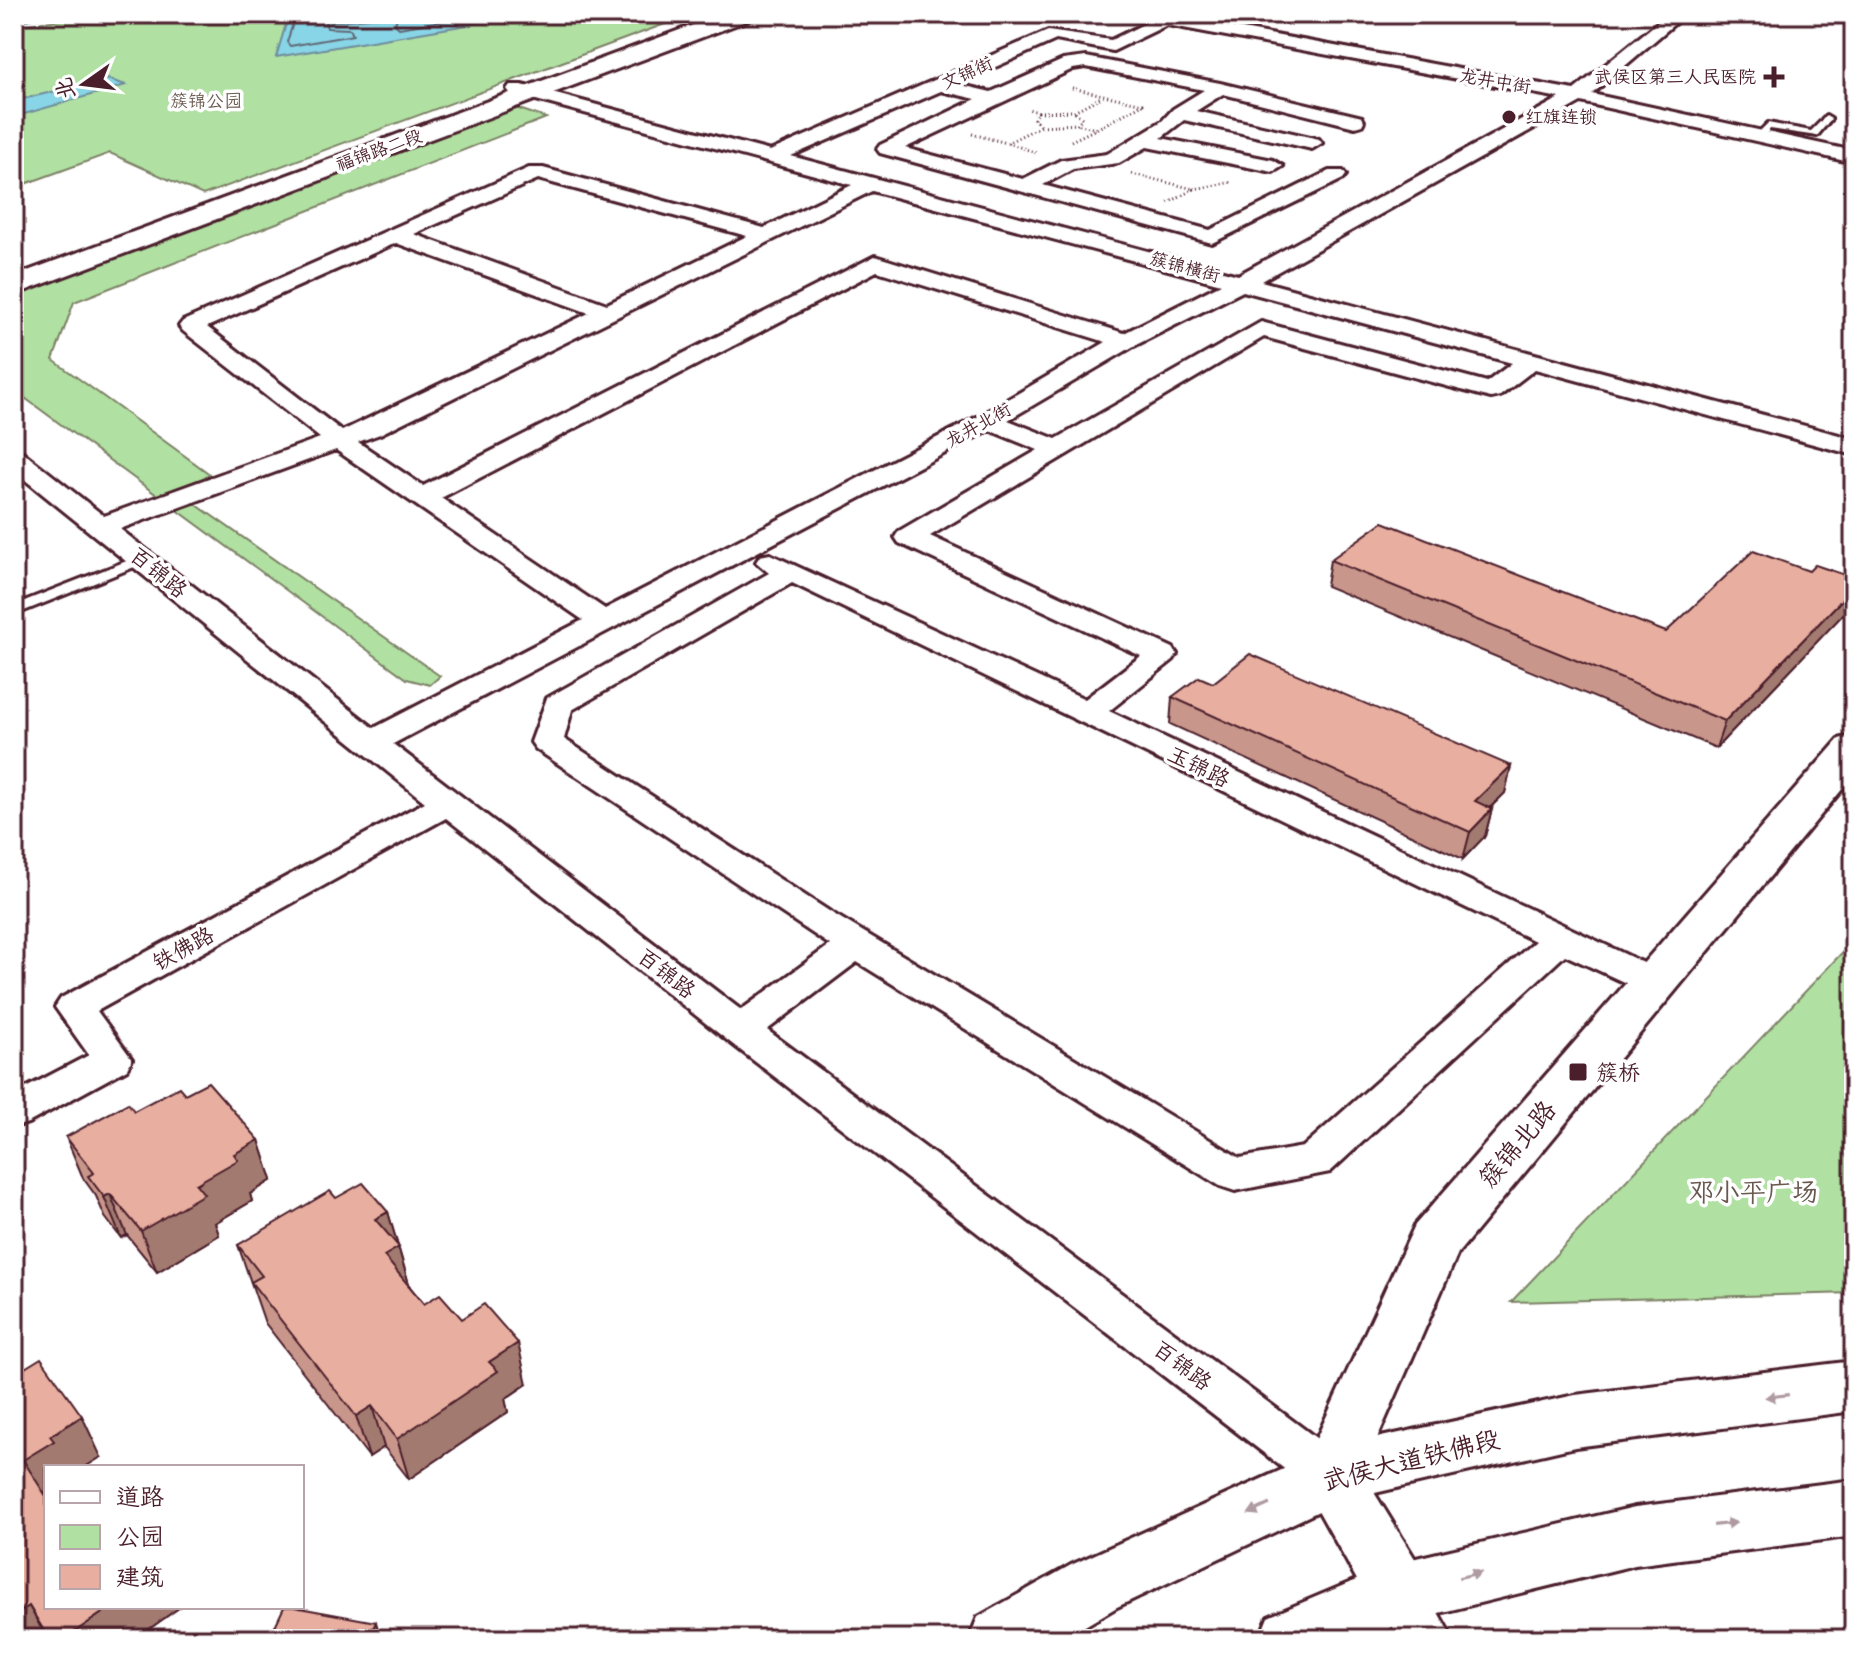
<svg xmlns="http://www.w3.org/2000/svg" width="1868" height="1653" viewBox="0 0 1868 1653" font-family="'Playpen Sans','LXGW WenKai TC',sans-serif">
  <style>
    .green { fill: #b0e1a2; stroke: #7d8066; stroke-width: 2 }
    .water { fill: #87d5e6; stroke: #6f8c9b; stroke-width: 2 }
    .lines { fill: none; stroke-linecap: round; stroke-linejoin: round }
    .shore { stroke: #626876; stroke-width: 2 }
    .stream { fill: #6f8c9b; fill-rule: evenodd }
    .service-casing { stroke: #4a1f2b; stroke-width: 6 }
    .minor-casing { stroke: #4a1f2b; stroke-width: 6 }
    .tertiary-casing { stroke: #4a1f2b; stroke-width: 6 }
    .primary-casing { stroke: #4a1f2b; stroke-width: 6 }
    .path { stroke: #4a1f2b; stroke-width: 3; stroke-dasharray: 1 3; stroke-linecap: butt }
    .service { fill: #fff; fill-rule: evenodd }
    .minor { fill: #fff; fill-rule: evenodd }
    .tertiary { fill: #fff; fill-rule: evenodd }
    .primary { fill: #fff; fill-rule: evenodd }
    .wall { fill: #c8968a; stroke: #4a1f2b; stroke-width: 2 }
    .shaded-wall { fill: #a27a70; stroke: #4a1f2b; stroke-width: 2 }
    .building { fill: #e8afa0; stroke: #4a1f2b; stroke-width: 2 }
    .oneway { fill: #ae9aa0 }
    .poi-dot { fill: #4a1f2b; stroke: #fff; stroke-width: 3 }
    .labels { text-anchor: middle; stroke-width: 7; stroke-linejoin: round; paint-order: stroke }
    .far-street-label { font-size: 18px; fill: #4a1f2b; stroke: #fff }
    .far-poi-label { font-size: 18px; fill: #4a1f2b; stroke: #fff; text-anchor: end }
    .far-park-label { font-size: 18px; fill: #69594f; stroke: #fff }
    .street-label { font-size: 22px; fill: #4a1f2b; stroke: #fff }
    .poi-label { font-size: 22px; fill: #4a1f2b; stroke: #fff; text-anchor: start }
    .near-street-label { font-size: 26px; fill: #4a1f2b; stroke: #fff }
    .near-park-label { font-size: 26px; fill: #69594f; stroke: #fff }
  </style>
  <rect width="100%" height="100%" fill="#fff"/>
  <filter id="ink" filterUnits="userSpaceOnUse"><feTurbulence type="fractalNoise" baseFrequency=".0125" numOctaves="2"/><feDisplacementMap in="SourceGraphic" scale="16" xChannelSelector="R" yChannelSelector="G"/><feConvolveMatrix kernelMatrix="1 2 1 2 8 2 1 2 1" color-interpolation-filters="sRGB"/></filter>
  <g filter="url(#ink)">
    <g class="green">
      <path d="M102 14H692L203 195 110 153 14 188V26Z"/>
      <path d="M513 107 546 118 74 302 53 360 211 475 174 489 440 676 430 685 407 679 14 390V294Z"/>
      <path d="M1854 940V1293L1511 1302Z"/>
    </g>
    <g class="water">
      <path d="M289 14H330L331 22 410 14H512L503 19 276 57Z"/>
      <path d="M107 79 126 85 14 117V101Z"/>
    </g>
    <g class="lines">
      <g class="shore">
        <path d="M296 14 287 42 290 46 353 35 350 29 327 28 323 14"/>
        <path d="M398 14 395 24 399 28 484 14"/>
      </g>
      <path class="stream" d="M52 14H62L14 23V21Z"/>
      <defs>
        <g id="service">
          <path d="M1826 116 1831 119 1817 136 1770 129 1764 138 1755 136 1768 123 1811 131Z"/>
          <path d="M142 555 149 559 147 562 14 615V605Z"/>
        </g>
        <g id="minor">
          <path d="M1126 14H1161L1574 90 1668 14H1686L1592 94 1854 151V163L1581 102 1261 281 1854 439V455L1535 369 1500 396 1491 398 1264 337 930 536 1173 648 1177 654 1173 660 1109 711 1667 974 1673 983 1667 992 1654 996 1565 955 1330 1172 1235 1191 1220 1186 857 962 767 1030 1347 1461 1354 1476 1347 1491 1330 1497 1313 1491 727 1040 446 818 97 1011 132 1059 127 1069 28 1123 14 1127V1094L89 1055 55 1007 61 998 425 802 14 471V450L23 452 104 516 320 438 183 331 179 326 183 321 529 168H543L764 228 852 185 510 93 507 89 510 85H522L770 151 1048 31 1111 40 1148 22 1128 18ZM1167 25 1560 98 1238 275 791 156 941 91 976 99 880 145 877 149 880 153 1212 243 1343 179 1346 175 1343 171H1329L1210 230 1043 185 1073 169 1119 163 1147 147 1273 172 1283 166 1273 160 1161 138 1184 120 1312 149 1322 143 1319 139 1196 111 1223 94 1355 127 1362 125 1364 121 1362 117 1220 83 1086 57 1063 60 991 92 957 84 1056 40 1113 51ZM1086 67 1204 90 1173 109 1162 121 1107 154 1061 160 1023 179 905 148 1073 69ZM538 179 747 236 607 304 414 234ZM872 191 1221 284 1124 333 875 256 423 486 358 442 380 434ZM396 243 589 313 342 431 207 327ZM877 271 1106 342 979 416 605 609 441 498ZM1243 291 1512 363 1487 382 1261 322 1056 439 1008 420 1134 346ZM989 430 1038 450 899 531 895 537 899 543 1141 656 1085 699 770 554 760 556 756 562 769 573 547 698 531 742 536 749 830 945 741 1010 393 744ZM336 450 583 620 374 728 120 529ZM792 583 1535 941 1303 1147 1240 1158 832 913 564 739 572 710Z"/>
          <path d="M1399 1568 1417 1575 1453 1639H1399L1374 1592 1381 1575Z"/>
        </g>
        <g id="tertiary">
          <path d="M723 14H754L751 19 14 295V276Z"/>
          <path d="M1854 735V775L1458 1253 1362 1473 1422 1570 1432 1592 1422 1614 1399 1622 1376 1614 1299 1476 1415 1225 1839 739Z"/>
        </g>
        <g id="primary">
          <path d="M1854 1361V1411L1575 1447 1340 1501 1117 1607 1063 1639H969L978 1617 1071 1565 1330 1448 1575 1395Z"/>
          <path d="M1854 1480V1536L1635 1565 1406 1621 1365 1639H1259L1268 1617 1399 1562 1635 1507Z"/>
        </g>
      </defs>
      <use href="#service" class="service-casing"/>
      <use href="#minor" class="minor-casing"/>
      <use href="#tertiary" class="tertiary-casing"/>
      <use href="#primary" class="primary-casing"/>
      <g class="path">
        <path d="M1072 88 1143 104 1096 129"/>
        <path d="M1038 112 1074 111 1101 97"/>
        <path d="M1041 126 1077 124 1082 118 1074 111"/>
        <path d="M972 134 1007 143 1041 126 1034 119 1038 112 1028 109"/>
        <path d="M1071 141 1096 129 1077 124"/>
        <path d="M1008 143 1037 153"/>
        <path d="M1132 174 1194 189 1168 203"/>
        <path d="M1194 189 1233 182"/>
      </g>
      <use href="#service" class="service"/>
      <use href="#minor" class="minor"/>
      <use href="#tertiary" class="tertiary"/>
      <use href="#primary" class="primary"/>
    </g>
    <g class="wall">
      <path d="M1330 560 1666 632 1851 606 1716 748 1326 586Z"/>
      <path d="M1213 683 1511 766 1505 793 1490 808 1492 809 1485 836 1463 859 1170 724 1172 697Z"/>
      <path d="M134 1111 259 1140 272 1180 250 1194 252 1201 215 1223 219 1235 157 1272 127 1235 121 1238 105 1217 96 1196 83 1178 66 1137Z"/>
      <path d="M336 1198 388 1212 410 1287 424 1304 462 1319 527 1384 505 1399 508 1412 409 1479 384 1447 369 1457 265 1323 238 1245Z"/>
      <path d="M14 1373 101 1457 46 1467V1607H180L135 1639H17L14 1635Z"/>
    </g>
    <g class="shaded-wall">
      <path d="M1854 587V597L1851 606 1716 748 1725 721Z"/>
      <path d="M1511 766 1505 793 1469 828 1475 801Z"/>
      <path d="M1492 809 1485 836 1463 859 1470 832Z"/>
      <path d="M259 1140 272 1180 250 1194 252 1201 215 1223 219 1235 157 1272 141 1231 234 1154Z"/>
      <path d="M110 1194 127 1235 121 1238 104 1197Z"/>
      <path d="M388 1212 410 1288 395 1297 375 1219Z"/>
      <path d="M518 1343 527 1384 505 1399 508 1412 409 1479 397 1439 489 1362Z"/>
      <path d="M372 1406 384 1447 369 1457 356 1416Z"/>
      <path d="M82 1416 101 1457 85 1467H46V1499L23 1460 50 1436Z"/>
      <path d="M29 1606 47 1639H17L14 1633V1616Z"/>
      <path d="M111 1607H180L135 1639H64Z"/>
      <path d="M376 1622 381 1639H368Z"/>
    </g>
    <g class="building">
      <path d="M1383 522 1666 632 1753 551 1809 571 1815 565 1854 578V587L1725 721 1330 560Z"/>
      <path d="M1250 654 1511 766 1475 801 1492 809 1470 832 1172 697 1199 677 1213 683Z"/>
      <path d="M208 1082 259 1140 234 1154 238 1160 196 1184 204 1194 141 1231 110 1194 104 1197 88 1176 94 1173 66 1137 128 1103 134 1111 179 1087 185 1094Z"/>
      <path d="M363 1183 388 1212 375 1219 399 1247 384 1256 424 1304 440 1294 462 1319 484 1304 518 1343 489 1362 498 1371 397 1439 372 1406 356 1416 251 1282 262 1276 238 1245 330 1191 336 1198Z"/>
      <path d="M41 1358 82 1416 50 1436 54 1441 23 1460 46 1496V1607H111L64 1639H49L29 1606 14 1616V1373L15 1374Z"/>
      <path d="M284 1607H294L376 1622 368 1639H269Z"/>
    </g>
    <defs><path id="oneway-solid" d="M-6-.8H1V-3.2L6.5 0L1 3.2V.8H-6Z" transform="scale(2)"/></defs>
    <g class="oneway">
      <use href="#oneway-solid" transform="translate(1777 1396) rotate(173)"/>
      <use href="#oneway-solid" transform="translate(1259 1509) rotate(155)"/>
      <use href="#oneway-solid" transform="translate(1725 1524) rotate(-7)"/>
      <use href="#oneway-solid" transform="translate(1470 1575) rotate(-13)"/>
    </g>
  </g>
  <g class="poi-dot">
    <path d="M1770 65h8v8h8v8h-8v8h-8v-8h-8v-8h8z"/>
    <circle cx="1509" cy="117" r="8"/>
    <rect x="1568" y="1062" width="20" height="20" rx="4"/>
  </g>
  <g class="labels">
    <g class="far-street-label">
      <text transform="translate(967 73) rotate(-24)" y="6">文锦街</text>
      <text transform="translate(1495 81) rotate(10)" y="6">龙井中街</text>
      <text transform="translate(379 150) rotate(-20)" y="6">福锦路二段</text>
      <text transform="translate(1185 267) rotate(15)" y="6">簇锦横街</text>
      <text transform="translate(978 425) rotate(-29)" y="6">龙井北街</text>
    </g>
    <g class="far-poi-label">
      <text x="1756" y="83">武侯区第三人民医院</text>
      <text x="1525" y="123" text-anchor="start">红旗连锁</text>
    </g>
    <g class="far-park-label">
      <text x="206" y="107">簇锦公园</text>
    </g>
    <g class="street-label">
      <text transform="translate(159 572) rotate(39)" y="8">百锦路</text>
      <text transform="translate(1199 766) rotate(26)" y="8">玉锦路</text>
      <text transform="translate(183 948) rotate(-29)" y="8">铁佛路</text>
      <text transform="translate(667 973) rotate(38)" y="8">百锦路</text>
      <text transform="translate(1183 1365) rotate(37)" y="8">百锦路</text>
    </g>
    <g class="poi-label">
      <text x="1596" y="1080">簇桥</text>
    </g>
    <g class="near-street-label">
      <text transform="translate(1517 1144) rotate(-50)" y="9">簇锦北路</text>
      <text transform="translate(1411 1460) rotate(-14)" y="9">武侯大道铁佛段</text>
    </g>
    <g class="near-park-label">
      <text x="1753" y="1201">邓小平广场</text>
    </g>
  </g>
  <rect width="1868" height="1653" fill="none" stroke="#fff" stroke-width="48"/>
  <rect x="24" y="24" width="1820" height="1605" fill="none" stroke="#4a1f2b" stroke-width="3" filter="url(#ink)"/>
  <rect x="44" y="1465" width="260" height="144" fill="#ffffff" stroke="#b7a5aa" stroke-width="2"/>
  <rect x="60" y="1491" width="40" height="12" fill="#ffffff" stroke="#b7a5aa" stroke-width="2"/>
  <text x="116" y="1505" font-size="24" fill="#4a1f2b">道路</text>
  <rect x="60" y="1525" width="40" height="24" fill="#b0e1a2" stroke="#b7a5aa" stroke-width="2"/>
  <text x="116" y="1545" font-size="24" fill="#4a1f2b">公园</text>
  <rect x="60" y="1565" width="40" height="24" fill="#e8afa0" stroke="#b7a5aa" stroke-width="2"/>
  <text x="116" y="1585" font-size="24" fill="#4a1f2b">建筑</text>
  <g transform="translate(84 84) rotate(256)" stroke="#ffffff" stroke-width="6" paint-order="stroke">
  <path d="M0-6L14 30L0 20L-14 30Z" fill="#4a1f2b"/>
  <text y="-12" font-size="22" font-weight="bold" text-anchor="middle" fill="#4a1f2b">北</text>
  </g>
</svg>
